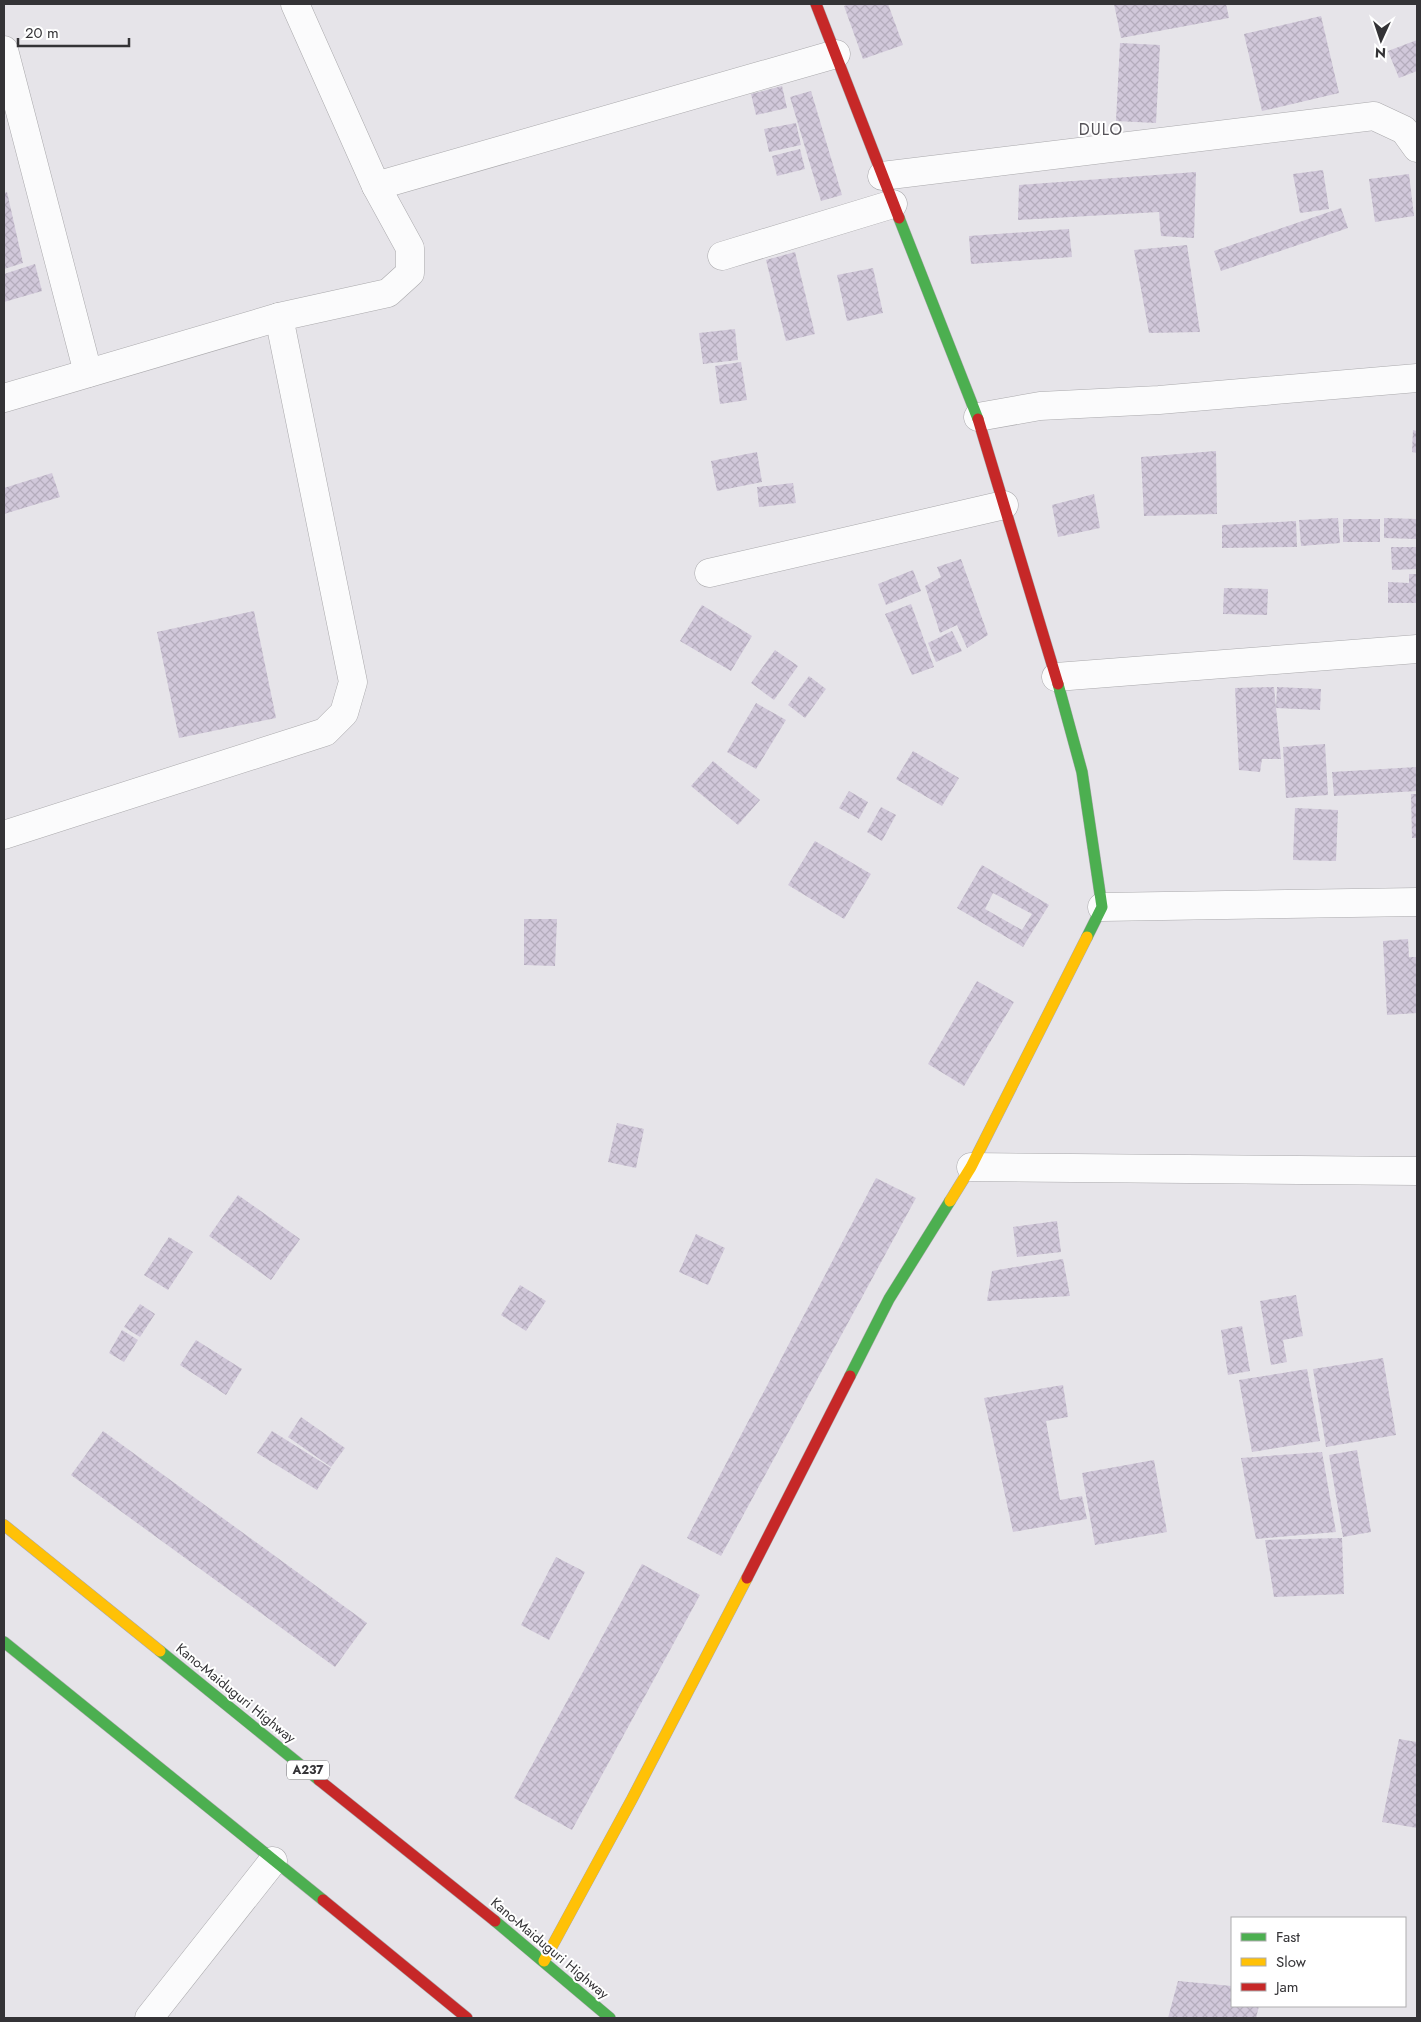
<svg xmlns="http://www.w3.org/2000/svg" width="1421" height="2022" viewBox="0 0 1421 2022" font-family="Jost,sans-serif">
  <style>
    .building { fill: url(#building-cross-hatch); fill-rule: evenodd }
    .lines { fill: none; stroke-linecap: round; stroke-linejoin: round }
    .street-casing { stroke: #aaa9ac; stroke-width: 29 }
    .fast-casing { stroke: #aaa9ac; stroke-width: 12 }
    .slow-casing { stroke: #aaa9ac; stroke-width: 12 }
    .jam-casing { stroke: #aaa9ac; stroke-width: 12 }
    .street { stroke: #fbfbfc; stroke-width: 28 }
    .fast { stroke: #4caf50; stroke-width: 11 }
    .slow { stroke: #ffc107; stroke-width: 11 }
    .jam { stroke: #c62828; stroke-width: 11 }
    .labels { text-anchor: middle; stroke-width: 4; stroke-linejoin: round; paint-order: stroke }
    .shield { fill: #fff; stroke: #717072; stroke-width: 1 }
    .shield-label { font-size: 12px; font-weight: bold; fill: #343336 }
    .street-label { font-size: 14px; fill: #343336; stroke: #fff }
    .quarter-label { font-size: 16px; letter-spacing: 1px; fill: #545157; stroke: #fff }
  </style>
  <defs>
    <pattern id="building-cross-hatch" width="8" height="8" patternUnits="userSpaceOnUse" patternTransform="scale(1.25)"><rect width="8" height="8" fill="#d1c8da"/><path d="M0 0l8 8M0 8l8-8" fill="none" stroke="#b4acbc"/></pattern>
  </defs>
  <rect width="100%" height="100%" fill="#e6e4e9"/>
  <g class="building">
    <path d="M851 4H888L903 45 863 59 844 6Z"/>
    <path d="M1114 4H1226L1229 18 1121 38Z"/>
    <path d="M1321 16 1339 93 1262 111 1244 34Z"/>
    <path d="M1417 40V71L1399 78 1388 51Z"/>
    <path d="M1120 43 1160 45 1156 123 1116 121Z"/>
    <path d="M782 86 787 108 756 115 751 94Z"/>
    <path d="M811 91 842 195 821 201 790 97Z"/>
    <path d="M796 123 801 145 769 152 764 129Z"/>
    <path d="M800 149 805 169 777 176 772 156Z"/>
    <path d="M1323 170 1329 209 1300 213 1293 174Z"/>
    <path d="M1196 172 1194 238 1161 236 1159 212 1018 220 1019 185Z"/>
    <path d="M1409 174 1414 216 1375 222 1369 179Z"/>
    <path d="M7 192 23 263 4 269V193Z"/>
    <path d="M1341 208 1348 228 1221 271 1214 251Z"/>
    <path d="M1069 229 1072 257 971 264 969 236Z"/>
    <path d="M1187 245 1200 332 1149 333 1134 250Z"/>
    <path d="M795 252 815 334 786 341 766 260Z"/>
    <path d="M35 264 42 291 4 302V274Z"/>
    <path d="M873 268 883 313 847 321 837 275Z"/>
    <path d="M735 329 738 360 703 364 699 333Z"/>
    <path d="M741 362 747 400 720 404 715 366Z"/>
    <path d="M1413 430 1417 431V453L1412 452Z"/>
    <path d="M1216 451 1217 514 1144 516 1141 457Z"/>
    <path d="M757 452 762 482 717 491 711 461Z"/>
    <path d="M52 473 60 497 4 514V488Z"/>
    <path d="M793 483 796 503 759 507 757 487Z"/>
    <path d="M1094 494 1100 528 1058 537 1052 505Z"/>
    <path d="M1338 518 1340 543 1301 546 1299 520Z"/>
    <path d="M1384 518 1417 519V539L1384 538Z"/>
    <rect x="1343" y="519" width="37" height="23"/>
    <path d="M1296 521 1297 547 1222 548V525Z"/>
    <path d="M1391 547H1417V569L1392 570Z"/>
    <path d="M961 559 988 635 967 648 957 625 940 633 925 586 941 577 937 567Z"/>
    <path d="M913 570 921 591 886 605 878 584Z"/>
    <path d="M1409 574H1417V603H1388V582L1409 583Z"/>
    <path d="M1224 588 1268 589 1267 615 1223 614Z"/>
    <path d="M911 604 934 667 912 675 885 614Z"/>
    <path d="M702 605 752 636 731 671 680 641Z"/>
    <path d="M254 611 276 718 179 738 157 632Z"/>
    <path d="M952 631 962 651 936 662 928 643Z"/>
    <path d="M775 650 798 666 774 700 751 683Z"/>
    <path d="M809 676 826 689 805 718 788 705Z"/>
    <path d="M1274 687 1281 759H1262L1260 772 1239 770 1235 688Z"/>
    <path d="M1277 687 1321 689 1320 710 1276 708Z"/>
    <path d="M756 703 786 720 756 769 727 752Z"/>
    <path d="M1325 744 1328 795 1286 798 1283 747Z"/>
    <path d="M913 751 959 778 942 806 896 779Z"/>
    <path d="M713 761 760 800 738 825 691 786Z"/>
    <path d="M1417 767V791L1334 796 1332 772Z"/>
    <path d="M849 791 868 802 859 819 839 808Z"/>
    <path d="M1411 794H1417V838H1412Z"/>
    <path d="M881 807 896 815 882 841 867 832Z"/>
    <path d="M1295 808 1338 810 1336 861 1293 860Z"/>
    <path d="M815 841 871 874 844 919 788 885Z"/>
    <path d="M982 865 1049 905 1023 947 957 908ZM993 893 1032 914 1022 930 985 909Z"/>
    <path d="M524 919H557L555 966 524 965Z"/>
    <path d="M1408 939 1409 957H1417V1013L1387 1015 1383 941Z"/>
    <path d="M977 981 1014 1002 964 1086 928 1064Z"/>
    <path d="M617 1123 644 1129 636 1168 608 1162Z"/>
    <path d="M876 1178 916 1198 721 1556 687 1538Z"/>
    <path d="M238 1195 300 1239 271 1280 209 1236Z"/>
    <path d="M1057 1221 1061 1252 1017 1257 1013 1227Z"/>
    <path d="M696 1234 725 1248 708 1285 679 1272Z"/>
    <path d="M169 1237 193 1252 168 1290 144 1275Z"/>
    <path d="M1063 1259 1070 1296 987 1301 992 1271Z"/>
    <path d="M520 1285 546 1301 526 1331 501 1315Z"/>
    <path d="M1296 1295 1303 1336 1283 1340 1287 1362 1271 1365 1260 1301Z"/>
    <path d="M140 1304 155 1314 140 1337 124 1327Z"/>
    <path d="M1242 1326 1250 1371 1228 1375 1221 1330Z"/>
    <path d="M122 1330 138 1340 124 1362 109 1353Z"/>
    <path d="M196 1340 242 1369 226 1395 180 1365Z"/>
    <path d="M1383 1358 1396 1435 1326 1447 1313 1369Z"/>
    <path d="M1307 1369 1320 1441 1252 1452 1239 1380Z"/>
    <path d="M1063 1385 1068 1417 1046 1421 1060 1500 1082 1496 1087 1519 1013 1532 984 1398Z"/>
    <path d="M301 1417 345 1448 331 1467 288 1437Z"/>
    <path d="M103 1431 367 1623 335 1667 71 1475Z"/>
    <path d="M272 1431 331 1468 317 1490 257 1453Z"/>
    <path d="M1357 1450 1371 1532 1343 1537 1329 1455Z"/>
    <path d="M1322 1452 1336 1532 1256 1539 1241 1458Z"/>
    <path d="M1154 1460 1167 1532 1095 1545 1082 1473Z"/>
    <path d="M1342 1538 1344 1594 1274 1597 1265 1540Z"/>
    <path d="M556 1557 585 1572 549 1640 521 1625Z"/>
    <path d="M642 1564 700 1595 572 1830 514 1798Z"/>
    <path d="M1399 1739 1417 1742V1828L1382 1822Z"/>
    <path d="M1178 1981 1232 1986V2006H1259L1256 2018H1168Z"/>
  </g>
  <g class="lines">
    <defs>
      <g id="street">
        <path d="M4 50 88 373"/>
        <path d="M882 176 1374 116 1404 130 1417 148"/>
        <path d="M376 186 836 54"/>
        <path d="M722 256 893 204"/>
        <path d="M4 398 279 317 388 293 410 273V248L376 186 295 4"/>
        <path d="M978 417 1040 406 1159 400 1417 378"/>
        <path d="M709 573 1004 505"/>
        <path d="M1056 677 1417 649"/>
        <path d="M4 835 325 732 344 713 353 682 279 317"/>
        <path d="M1102 907 1417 902"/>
        <path d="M971 1167 1417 1171"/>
        <path d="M149 2018 273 1861"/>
      </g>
      <g id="fast">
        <path d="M899 218 978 419"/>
        <path d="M1058 684 1082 772 1102 907 1087 937"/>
        <path d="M850 1376 889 1299 950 1201"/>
        <path d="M4 1642 323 1900"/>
        <path d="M160 1651 319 1780"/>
        <path d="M495 1921 610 2018"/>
      </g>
      <g id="slow">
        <path d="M950 1201 971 1167 1087 937"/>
        <path d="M4 1525 160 1651"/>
        <path d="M544 1961 632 1799 747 1578"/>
      </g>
      <g id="jam">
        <path d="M816 4 899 218"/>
        <path d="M978 419 1058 684"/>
        <path d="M747 1578 850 1376"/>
        <path d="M319 1780 495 1921"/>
        <path d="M323 1900 467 2018"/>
      </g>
    </defs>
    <use href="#street" class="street-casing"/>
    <use href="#fast" class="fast-casing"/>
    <use href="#slow" class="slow-casing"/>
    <use href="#jam" class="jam-casing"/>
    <use href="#street" class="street"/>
    <use href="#fast" class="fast"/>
    <use href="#slow" class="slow"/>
    <use href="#jam" class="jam"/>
  </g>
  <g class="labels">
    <rect class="shield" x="287" y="1760.5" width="42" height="19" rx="4"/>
    <g class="shield-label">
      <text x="308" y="1774">A237</text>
    </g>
    <g class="street-label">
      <text transform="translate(236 1693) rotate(39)" y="5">Kano-Maiduguri Highway</text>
      <text transform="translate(550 1948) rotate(40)" y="5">Kano-Maiduguri Highway</text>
    </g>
    <g class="quarter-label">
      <text x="1101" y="135">DULO</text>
    </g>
  </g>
  <rect width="1421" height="2022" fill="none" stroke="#343336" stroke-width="10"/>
  <rect x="1231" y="1917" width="175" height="90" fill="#ffffff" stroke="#aeadaf"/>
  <rect x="1241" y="1933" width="25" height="8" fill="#4caf50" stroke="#aeadaf"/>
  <text x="1276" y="1942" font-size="15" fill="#343336">Fast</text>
  <rect x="1241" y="1958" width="25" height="8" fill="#ffc107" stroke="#aeadaf"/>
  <text x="1276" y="1967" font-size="15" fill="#343336">Slow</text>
  <rect x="1241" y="1983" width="25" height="8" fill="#c62828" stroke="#aeadaf"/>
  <text x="1276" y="1992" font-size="15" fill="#343336">Jam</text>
  <g transform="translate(1381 40) rotate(183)" stroke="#ffffff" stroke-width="4" paint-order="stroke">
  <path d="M0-4L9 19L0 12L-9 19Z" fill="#343336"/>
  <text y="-8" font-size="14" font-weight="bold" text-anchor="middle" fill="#343336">N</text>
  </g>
  <path d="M18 38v8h111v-8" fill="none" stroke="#343336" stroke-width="2.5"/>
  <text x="25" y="38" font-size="15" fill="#343336" stroke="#ffffff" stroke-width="4" paint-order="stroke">20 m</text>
</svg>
